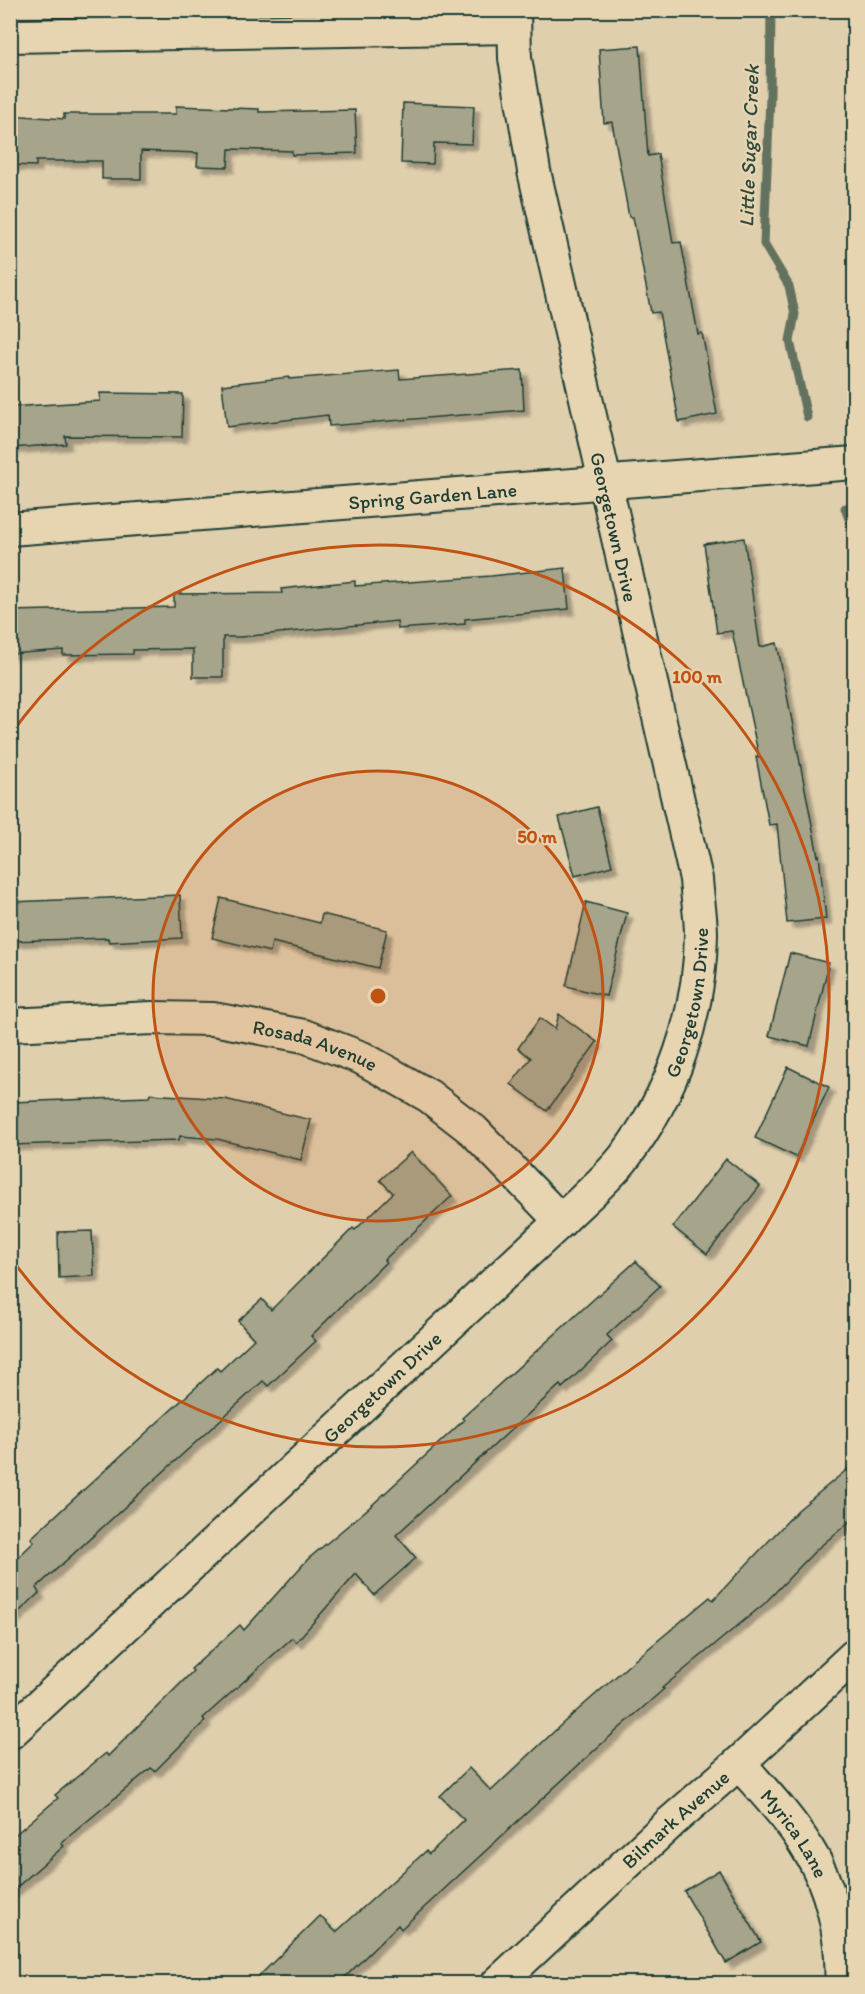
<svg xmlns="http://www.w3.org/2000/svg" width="865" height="1994" viewBox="0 0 865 1994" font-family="Itim,sans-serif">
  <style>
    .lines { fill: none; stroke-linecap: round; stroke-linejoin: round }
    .stream { stroke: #63715f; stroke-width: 9 }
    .building { fill: #a6a48a; stroke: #1f3d34; stroke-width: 1.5; filter: url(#shadow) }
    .street-casing { stroke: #1f3d34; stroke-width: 36 }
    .street { stroke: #e7d5b2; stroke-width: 32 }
    .ring { fill: none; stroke: #c05314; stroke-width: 3 }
    .labels { text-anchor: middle; stroke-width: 4.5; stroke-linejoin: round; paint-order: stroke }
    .street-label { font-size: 20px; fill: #1f3d34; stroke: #e7d5b2 }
    .water-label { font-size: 21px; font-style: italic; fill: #304a3f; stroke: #e7d5b2 }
    .centre { fill: #c05314; stroke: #e7d5b2; stroke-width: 3 }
    .ring-label { font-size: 18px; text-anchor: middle; font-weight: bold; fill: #c05314; stroke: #e7d5b2; stroke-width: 4.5; stroke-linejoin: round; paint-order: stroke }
  </style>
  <defs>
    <filter id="shadow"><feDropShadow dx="5.5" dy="5.5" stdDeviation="1.5" flood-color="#0004"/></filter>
  </defs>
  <rect width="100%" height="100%" fill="#dfcfad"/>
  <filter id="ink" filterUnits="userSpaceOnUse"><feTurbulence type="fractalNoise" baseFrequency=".0167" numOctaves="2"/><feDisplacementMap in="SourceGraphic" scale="12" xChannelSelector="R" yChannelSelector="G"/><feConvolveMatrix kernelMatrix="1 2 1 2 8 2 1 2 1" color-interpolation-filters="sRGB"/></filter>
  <g filter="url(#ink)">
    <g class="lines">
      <g class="stream">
        <path d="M771 10 770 96 764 244 789 286 795 314 790 341 807 417"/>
        <path d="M845 508 854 533"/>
      </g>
    </g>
    <g class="building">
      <path d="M640 46 648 156 658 154 673 243 681 242 698 334 702 333 717 414 679 422 659 312 651 313 633 217H629L612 122 604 123 599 49Z"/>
      <path d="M403 103 474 106 472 144 434 143 433 164 401 163Z"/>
      <path d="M176 106 259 109V112L355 110 357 153 292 155V151L229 149 228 167 197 166 198 153 141 151V179H102V161H36V166L10 165V115L64 119V114H176Z"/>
      <path d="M399 370 400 379 522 370 524 410 329 426 328 415 227 427 222 385 289 377V379Z"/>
      <path d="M100 393 183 394 182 437 65 436 66 444 10 448V407L100 401Z"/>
      <path d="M744 538 760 647 777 643 818 856 819 855 826 919 787 923 777 824 769 825 756 757H759L732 631 717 633 704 544Z"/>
      <path d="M565 568 569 609 465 619V624L398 629 397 621 241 637H223V677H193V649L133 650V654L63 655V650L10 654V611L174 607V594L282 593 281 589 355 581V586L491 576Z"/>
      <path d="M597 807 612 866 575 876 559 817Z"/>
      <path d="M180 895 182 938 109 942 108 938 10 941V902Z"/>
      <path d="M221 898 320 923 322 914 387 930 378 968 272 942 270 952 212 938Z"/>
      <path d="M586 902 627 913 606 996 566 986Z"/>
      <path d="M790 953 829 963 809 1046 769 1036Z"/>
      <path d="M559 1014 597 1042 547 1111 511 1084 531 1058 518 1048 540 1018 555 1029Z"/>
      <path d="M788 1067 829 1087 796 1157 755 1138Z"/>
      <path d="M150 1094 225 1099 311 1120 301 1160 217 1139 180 1136 179 1140 10 1145V1102L149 1097Z"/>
      <path d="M411 1152 452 1196 384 1260 386 1262 311 1336 316 1341 268 1386 263 1381 36 1588 39 1593 10 1620V1561L12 1563 34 1542 31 1538 217 1368 220 1371 254 1339 238 1321 262 1299 271 1310 353 1228 355 1230 393 1193 380 1180Z"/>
      <path d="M726 1159 760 1186 707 1254 673 1227Z"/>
      <path d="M92 1231 94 1276 59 1278 58 1232Z"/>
      <path d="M636 1261 660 1286 607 1335 612 1341 562 1388 560 1385 396 1535 416 1558 374 1595 356 1574 296 1642 292 1638 203 1718 205 1721 155 1771 151 1768 61 1843 64 1846 10 1893V1839L58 1798 55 1795 106 1753 108 1756 193 1671 191 1669 240 1625 244 1630 308 1559 371 1506 464 1420 462 1418Z"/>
      <path d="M855 1463V1517L816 1550 764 1604 662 1688 664 1689 597 1748 401 1929 398 1925 339 1983H252L320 1916 336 1932 426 1851 429 1854 464 1820 440 1796 469 1768 491 1791 562 1724 630 1664 710 1597 713 1600 798 1510Z"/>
      <path d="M719 1870 761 1942 726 1963 684 1891Z"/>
    </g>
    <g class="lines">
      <defs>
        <g id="street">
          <path d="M10 36 514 27"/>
          <path id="s1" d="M10 529 854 463"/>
          <path id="s2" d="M10 1025 152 1018 213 1019 304 1036 362 1058 429 1096 474 1131 561 1221"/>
          <path id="s3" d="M10 1733 561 1221C581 1201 605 1181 623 1159 673 1094 700 1015 701 934 701 916 697 897 696 879L534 171 515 58 514 10"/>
          <path id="s4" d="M739 1763C762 1790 788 1816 806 1846 831 1884 844 1939 841 1984"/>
          <path id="s5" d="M497 1984 671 1822 739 1763 854 1656"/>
        </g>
      </defs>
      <use href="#street" class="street-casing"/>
      <use href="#street" class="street"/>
    </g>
  </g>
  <circle cx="378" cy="996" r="225" fill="#c05314" fill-opacity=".12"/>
  <g class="ring">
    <circle cx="378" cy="996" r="225"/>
    <path d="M11 734A451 451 0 1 1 11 1258"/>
  </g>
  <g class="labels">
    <g class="street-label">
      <text dy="7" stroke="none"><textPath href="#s1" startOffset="424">Spring Garden Lane</textPath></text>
      <text transform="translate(614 527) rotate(77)" y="7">Georgetown Drive</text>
      <text dy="7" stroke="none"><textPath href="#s3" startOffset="1012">Georgetown Drive</textPath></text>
      <text dy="7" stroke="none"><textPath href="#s2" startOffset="309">Rosada Avenue</textPath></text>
      <text dy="7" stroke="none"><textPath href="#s3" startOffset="508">Georgetown Drive</textPath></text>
      <text dy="7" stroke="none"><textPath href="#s5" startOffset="243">Bilmark Avenue</textPath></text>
      <text dy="7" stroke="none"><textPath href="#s4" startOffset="90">Myrica Lane</textPath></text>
    </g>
    <g class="water-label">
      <text transform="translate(749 146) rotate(-88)" y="7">Little Sugar Creek</text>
    </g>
  </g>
  <circle cx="378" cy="996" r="9" class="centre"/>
  <g class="ring-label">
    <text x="697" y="683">100 m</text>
    <text x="537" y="843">50 m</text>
  </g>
  <rect width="865" height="1994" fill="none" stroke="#e7d5b2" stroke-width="36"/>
  <rect x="18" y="18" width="829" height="1958" fill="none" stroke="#1f3d34" stroke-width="2" filter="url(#ink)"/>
</svg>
